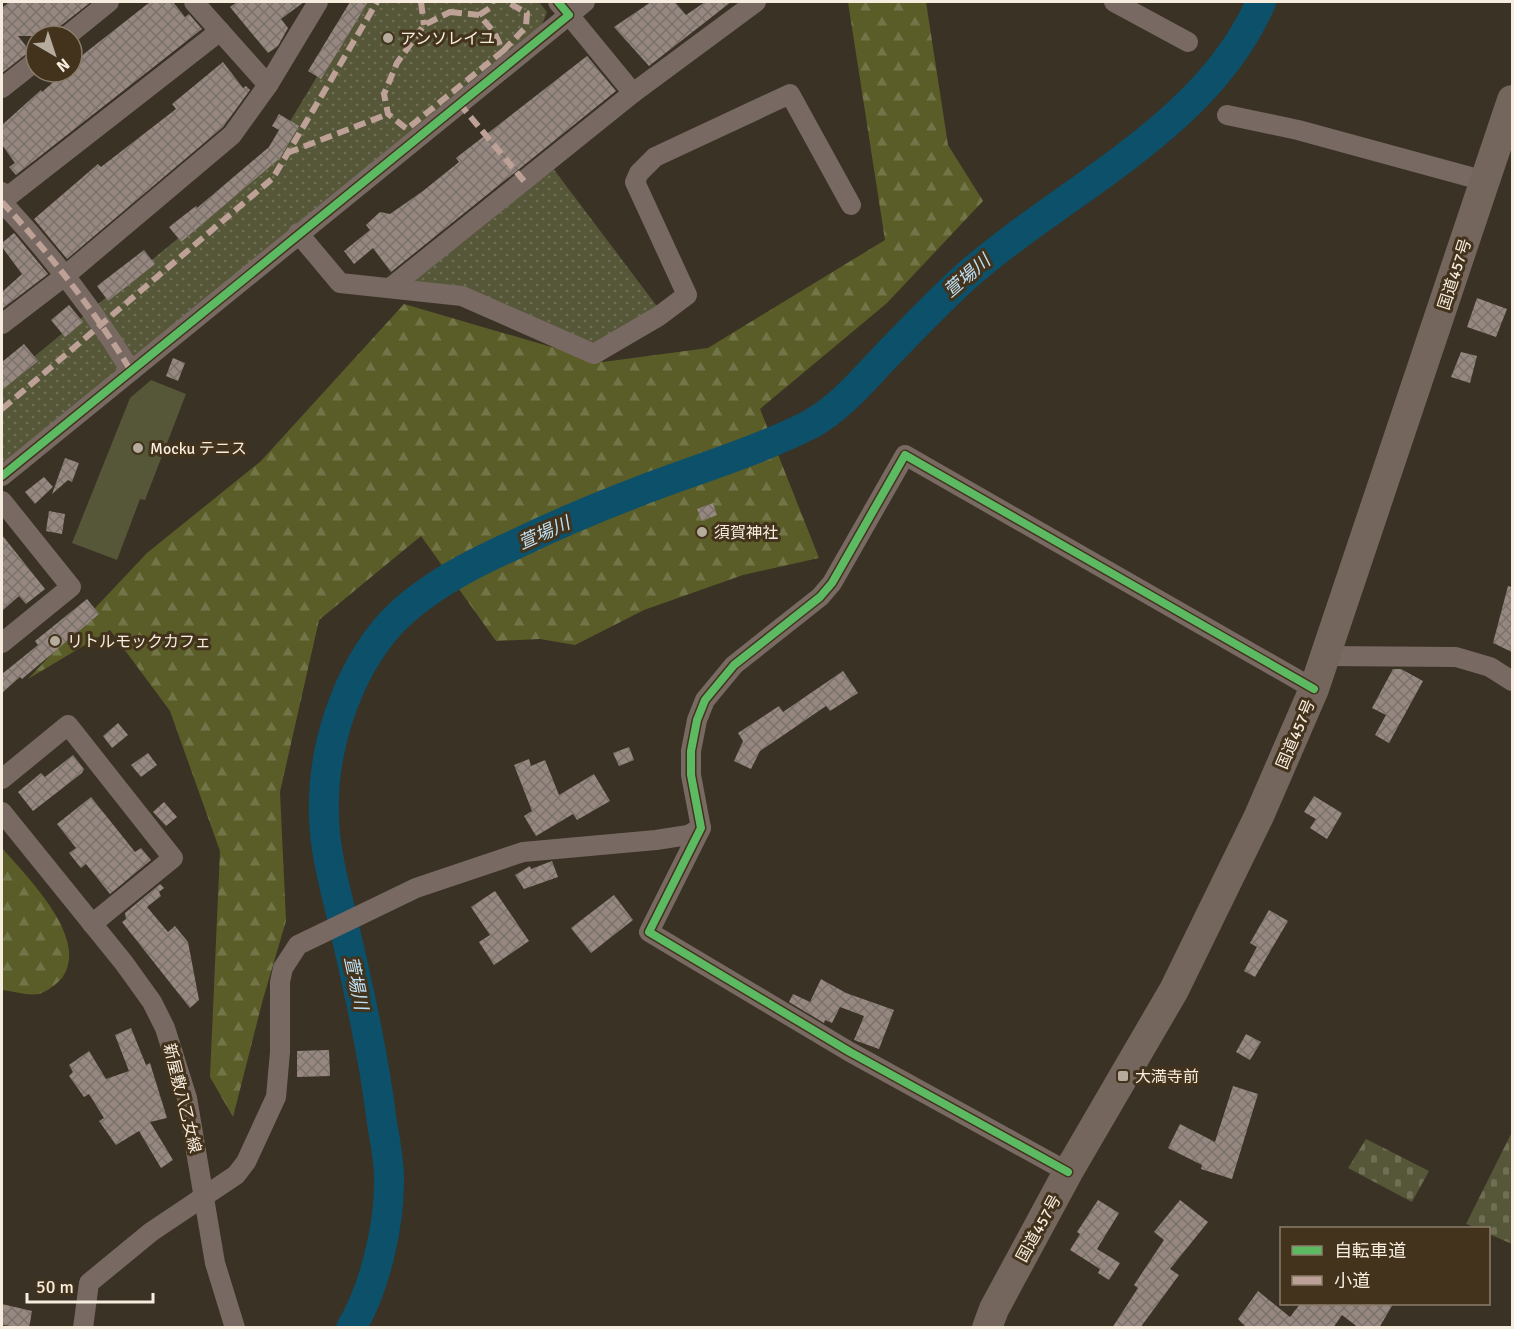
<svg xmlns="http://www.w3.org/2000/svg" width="1514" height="1329" viewBox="0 0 1514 1329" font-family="Signika,'Noto Sans JP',sans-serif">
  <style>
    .forest { fill: url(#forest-firs) }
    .cemetery { fill: url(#cemetery-stones) }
    .park { fill: url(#park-dots) }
    .pitch { fill: #565739 }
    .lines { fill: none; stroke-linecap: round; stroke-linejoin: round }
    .river { stroke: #0c506a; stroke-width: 30 }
    .building { fill: url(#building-cross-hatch) }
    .minor { stroke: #786962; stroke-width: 20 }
    .highway { stroke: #74665c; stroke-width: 30 }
    .quiet { stroke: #bda197; stroke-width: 6; stroke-dasharray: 12 6; stroke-linecap: butt }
    .cycleway-casing { stroke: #43331c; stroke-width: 11 }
    .cycleway { stroke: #5cba63; stroke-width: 8 }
    .poi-dot { fill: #b5ac9e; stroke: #43331c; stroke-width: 2 }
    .labels { text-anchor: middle; stroke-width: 6; stroke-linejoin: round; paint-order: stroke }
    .poi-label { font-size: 16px; fill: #f7eddf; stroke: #43331c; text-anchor: start }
    .street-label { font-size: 16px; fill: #f7eddf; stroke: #43331c }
    .water-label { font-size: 18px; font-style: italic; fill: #c0e2f6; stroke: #43331c }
  </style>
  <defs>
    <pattern id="forest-firs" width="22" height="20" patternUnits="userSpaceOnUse" patternTransform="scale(1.5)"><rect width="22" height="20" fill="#5a5d28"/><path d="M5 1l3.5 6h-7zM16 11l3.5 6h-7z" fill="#727547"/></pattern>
    <pattern id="cemetery-stones" width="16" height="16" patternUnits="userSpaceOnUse" patternTransform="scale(1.5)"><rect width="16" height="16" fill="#565739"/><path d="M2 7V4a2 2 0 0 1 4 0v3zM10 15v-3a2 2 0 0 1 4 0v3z" fill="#6f6f55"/></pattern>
    <pattern id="park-dots" width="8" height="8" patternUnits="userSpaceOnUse" patternTransform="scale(1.5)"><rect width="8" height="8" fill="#565739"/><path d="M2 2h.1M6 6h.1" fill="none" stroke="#6f6f55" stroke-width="1.8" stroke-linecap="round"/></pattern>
    <pattern id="building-cross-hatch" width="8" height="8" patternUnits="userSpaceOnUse" patternTransform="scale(1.5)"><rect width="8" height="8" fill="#968881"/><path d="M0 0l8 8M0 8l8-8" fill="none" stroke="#7b716b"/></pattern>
  </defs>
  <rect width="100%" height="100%" fill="#3a3225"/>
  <g class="forest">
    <path d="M848 2H926L948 145 983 201 887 303 760 409 819 558 743 575 644 610 575 645 540 639 496 641 421 536 319 620 280 792 286 921 263 999 233 1117 210 1077 220 851 170 711 110 630 28 679 147 553 261 461 404 304 603 362 708 348 885 240Z"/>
    <path d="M2 848C26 876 91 939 62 978 57 984 46 992 39 994 28 996 12 991 2 990Z"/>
  </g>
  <g class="cemetery">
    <path d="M1512 1132V1244L1489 1234 1488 1228H1477L1466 1224Z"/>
    <path d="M1366 1139 1429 1171 1412 1202 1348 1168Z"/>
  </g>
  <g class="park">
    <path d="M362 2H539L547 12 540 30 2 464V383L260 171Z"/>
    <path d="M552 167 659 309 595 348 403 286Z"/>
  </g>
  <path class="pitch" d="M151 380 186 394 145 500 140 499 117 560 72 543 130 398Z"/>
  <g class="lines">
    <path class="river" d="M351 1328C375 1289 390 1223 389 1178 389 1160 385 1141 382 1123 374 1057 359 991 344 926 336 891 325 854 324 818 321 751 346 673 391 623 424 588 472 564 514 545 555 525 598 507 640 491 697 469 756 452 811 424 840 408 863 380 885 357 911 330 936 304 963 279 1061 191 1207 128 1261 2"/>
  </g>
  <g class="building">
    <path d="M9 2H91L59 27 55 36H18L30 51 2 73V8Z"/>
    <path d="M150 2H173L185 17 189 14 202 29 16 175 9 167 15 163 2 145V125L41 90 42 92 65 72H72V66L85 53Z"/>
    <path d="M237 2H304L281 19 288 28 278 46 268 53 230 7Z"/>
    <path d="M350 2H368L321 79 308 71Z"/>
    <path d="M651 2H675L686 15 705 2H731L649 66 614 27Z"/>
    <path d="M587 56 616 91 391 272 373 248 354 264 344 251 370 230 366 225 380 212 390 214 423 191 459 162 456 158Z"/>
    <path d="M223 62 243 88 246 86 250 90 223 127 67 259 34 219 98 164 101 167 176 109 172 104Z"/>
    <path d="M279 114 299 126 280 158 181 242 169 227 196 206 197 208 269 147 279 130 272 126Z"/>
    <path d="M14 233 48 274 2 309V292L22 274 2 247V243Z"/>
    <path d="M144 250 155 264 108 301 97 286Z"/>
    <path d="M1477 298 1507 309 1496 337 1467 327Z"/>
    <path d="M69 305 83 322 65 337 51 320Z"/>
    <path d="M24 344 38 361 2 390V362Z"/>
    <path d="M1461 352 1477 356 1470 383 1451 377Z"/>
    <path d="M173 358 185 363 178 381 166 376Z"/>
    <path d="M65 458 79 463 72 482 68 480 52 494Z"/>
    <path d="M44 477 53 487 35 504 25 492Z"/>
    <path d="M713 503 717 515 702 521 697 509Z"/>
    <path d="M49 511 65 514 62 534 46 531Z"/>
    <path d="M2 535 45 589 26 604 19 596 2 611Z"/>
    <path d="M1508 586 1512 587V652L1493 643Z"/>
    <path d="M87 599 99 614 22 679 20 677 2 693V674L38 645 35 641Z"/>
    <path d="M1393 669H1401L1423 681 1389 743 1375 735 1386 715 1372 708Z"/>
    <path d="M843 671 858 693 830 711 826 706 760 751 751 769 734 761 743 741 738 733 779 706 783 712Z"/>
    <path d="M118 723 128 735 112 748 103 736Z"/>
    <path d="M629 747 634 760 619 766 613 753Z"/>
    <path d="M148 753 157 765 141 777 131 765Z"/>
    <path d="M73 755 84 769 82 773 33 811 18 792 41 773 45 777Z"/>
    <path d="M529 759 531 766 545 760 559 795 594 774 610 801 577 820 573 814 536 836 524 816 532 811 514 765Z"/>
    <path d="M1314 796 1342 813 1327 839 1310 828 1316 819 1304 812Z"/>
    <path d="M91 797 135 852 141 848 151 860 110 894 86 864 81 868 69 853 76 848 57 824Z"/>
    <path d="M164 802 177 817 166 826 153 812Z"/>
    <path d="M552 861 558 877 524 889 515 875 530 866 531 869Z"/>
    <path d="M160 884 164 888 159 892 161 896 147 907 168 932 175 926 188 942 199 1000 190 1008 122 922 126 919 125 913Z"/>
    <path d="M495 891 529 941 494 965 479 942 490 935 471 907Z"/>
    <path d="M614 895 633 920 591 953 571 928Z"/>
    <path d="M1269 910 1288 921 1255 977 1244 971 1257 947 1250 943Z"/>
    <path d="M821 979 846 993 894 1010 879 1049 854 1040 864 1016 840 1007 832 1023 825 1020 824 1023 789 1002 793 994 810 1002Z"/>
    <path d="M131 1028 146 1065 150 1063 167 1118 150 1122 173 1160 161 1168 139 1131 116 1145 99 1121 104 1118 89 1094 84 1097 69 1076 73 1072 69 1065 89 1051 106 1079 129 1071 115 1035Z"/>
    <path d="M1246 1034 1261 1042 1250 1060 1236 1052Z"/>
    <path d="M329 1050 330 1076 297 1077V1051Z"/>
    <path d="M1233 1086 1258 1094 1232 1179 1201 1169 1202 1165 1168 1148 1180 1124 1215 1142Z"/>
    <path d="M1098 1200 1119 1213 1097 1249 1120 1263 1109 1280 1098 1273 1100 1269 1070 1250 1080 1234 1077 1232Z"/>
    <path d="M1180 1200 1208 1222 1170 1269 1179 1275 1140 1328H1112L1138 1288 1134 1285 1164 1240 1154 1232Z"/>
    <path d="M1258 1291 1290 1317 1300 1304H1393L1379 1328H1359L1342 1315 1333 1328H1247L1238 1319Z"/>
    <path d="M2 1304 32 1311 29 1328 2 1325Z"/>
  </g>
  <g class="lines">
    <g class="minor">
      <path d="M194 2 268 85"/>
      <path d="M585 2 569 15 633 93"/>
      <path d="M1114 2 1188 42"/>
      <path d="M67 36 109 2"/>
      <path d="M2 88 36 61"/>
      <path d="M1227 115 1298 130 1485 181"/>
      <path d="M2 192 6 198 220 31"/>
      <path d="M2 202C51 255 94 310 131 371"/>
      <path d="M298 233 340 283 462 296 594 354 659 316 687 295 635 182 639 173 655 157 790 94 851 205"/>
      <path d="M390 288 633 93 756 2"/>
      <path d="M2 324 66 275 232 135 268 85 318 2"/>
      <path d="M2 476 569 15 558 2"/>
      <path d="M2 501 71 587 2 643"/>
      <path d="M1325 656 1456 657 1490 667 1512 681"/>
      <path d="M2 779 68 725 173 858 92 924"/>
      <path d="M2 812 124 963 152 1002 165 1028 187 1098 215 1263 235 1328"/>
      <path d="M1068 1172 850 1052 649 932 701 828 691 775V751L697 720 705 700 734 665 820 597 832 583 905 455 1314 689"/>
      <path d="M83 1328 89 1283 151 1232 236 1175 246 1162 276 1097 280 1052V982L283 968 298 945 416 888 523 852 656 840 688 835 701 828"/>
    </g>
    <path class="highway" d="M987 1328 994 1309 1068 1172 1174 990 1259 816 1314 689 1512 100"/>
    <g class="quiet">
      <path d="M421 2 424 25"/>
      <path d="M450 12 479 15 494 32 503 51 407 129 388 114 384 94 397 63 424 25Z"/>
      <path d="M479 15 490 8 492 2"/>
      <path d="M503 51 526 27 527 13 507 2"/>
      <path d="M459 103 524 181"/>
      <path d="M287 153 388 114"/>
      <path d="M2 202C51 255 94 310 131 371"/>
      <path d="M2 409 273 178 377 2"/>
    </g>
    <defs>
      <g id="cycleway">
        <path d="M2 476 569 15 558 2"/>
        <path d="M1068 1172 850 1052 649 932 701 828 691 775V751L697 720 705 700 734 665 820 597 832 583 905 455 1314 689"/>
      </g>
    </defs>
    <use href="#cycleway" class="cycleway-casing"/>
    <use href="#cycleway" class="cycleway"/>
  </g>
  <g class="poi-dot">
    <circle cx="388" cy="38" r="6"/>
    <circle cx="138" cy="448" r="6"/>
    <circle cx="702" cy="532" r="6"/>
    <circle cx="55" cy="641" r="6"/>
    <rect x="1117" y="1070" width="12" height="12" rx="3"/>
  </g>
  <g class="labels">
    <g class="poi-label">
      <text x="400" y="44">アンソレイユ</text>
      <text x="150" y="454">Mocku テニス</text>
      <text x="714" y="538">須賀神社</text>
      <text x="67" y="647">リトルモックカフェ</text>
      <text x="1135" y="1082">大満寺前</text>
    </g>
    <g class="street-label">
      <text transform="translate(1454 274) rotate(-72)" y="6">国道457号</text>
      <text transform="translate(1295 734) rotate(-67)" y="6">国道457号</text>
      <text transform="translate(183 1098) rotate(76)" y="6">新屋敷八乙女線</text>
      <text transform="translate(1038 1228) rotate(-61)" y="6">国道457号</text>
    </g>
    <g class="water-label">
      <text transform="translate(967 276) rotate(-41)" y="6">萱場川</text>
      <text transform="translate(544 533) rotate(-24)" y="6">萱場川</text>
      <text transform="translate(356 983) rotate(78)" y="6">萱場川</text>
    </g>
  </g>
  <rect width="1514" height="1329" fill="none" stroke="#f7eddf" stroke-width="6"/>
  <rect x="1280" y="1227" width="210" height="78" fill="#43331c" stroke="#8b7d6a" stroke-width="1.5"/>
  <rect x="1292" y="1246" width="30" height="9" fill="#5cba63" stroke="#8b7d6a" stroke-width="1.5"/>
  <text x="1334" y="1257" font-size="18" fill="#f7eddf">自転車道</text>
  <rect x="1292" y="1276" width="30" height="9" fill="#bda197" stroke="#8b7d6a" stroke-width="1.5"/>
  <text x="1334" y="1287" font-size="18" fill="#f7eddf">小道</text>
  <g transform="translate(54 54) rotate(141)"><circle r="28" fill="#43331c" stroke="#8b7d6a" stroke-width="1.5"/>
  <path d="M0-4.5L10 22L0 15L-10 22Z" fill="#b5ac9e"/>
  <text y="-9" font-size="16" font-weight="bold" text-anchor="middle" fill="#f7eddf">N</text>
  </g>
  <path d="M27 1293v9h126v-9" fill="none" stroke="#f7eddf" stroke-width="3"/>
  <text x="36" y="1293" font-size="18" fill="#f7eddf" stroke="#43331c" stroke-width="4.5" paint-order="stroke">50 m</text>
</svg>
